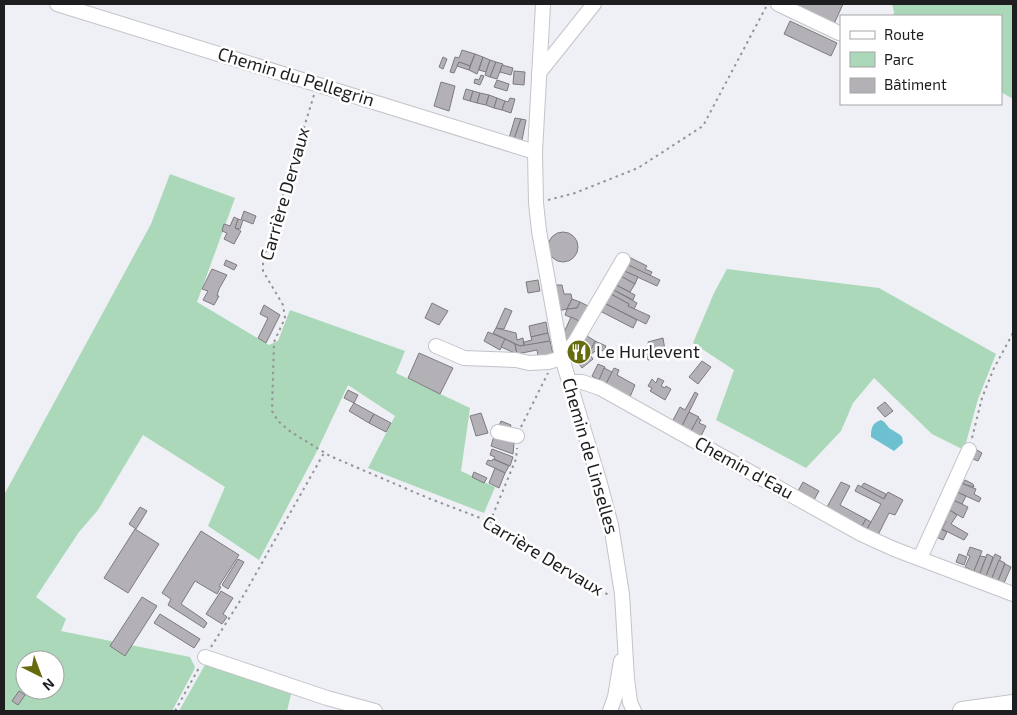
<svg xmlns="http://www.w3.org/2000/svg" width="1017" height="715" viewBox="0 0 1017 715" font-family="'Exo 2',sans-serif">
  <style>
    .green { fill: #aad8b8; fill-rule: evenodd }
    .water { fill: #6dc0cf }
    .building { fill: #b3b1b6; stroke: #7d7b7f }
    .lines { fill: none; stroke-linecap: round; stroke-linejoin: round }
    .minor-casing { stroke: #c3c4c9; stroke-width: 16 }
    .major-casing { stroke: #c3c4c9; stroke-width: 20 }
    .path { stroke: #939498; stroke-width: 2; stroke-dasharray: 2.5 4; stroke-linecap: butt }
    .minor { stroke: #fff; stroke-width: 14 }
    .major { stroke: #fff; stroke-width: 18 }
    .labels { text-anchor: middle; stroke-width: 5; stroke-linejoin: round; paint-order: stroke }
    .street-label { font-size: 18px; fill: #1e1e20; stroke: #fff }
    .poi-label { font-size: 18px; fill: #1e1e20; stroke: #fff; text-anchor: start }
  </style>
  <rect width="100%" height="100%" fill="#eef0f5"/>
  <g class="green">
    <path d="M892 4H1013V99L1001 92V16H893L894 12Z"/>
    <path d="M170 174 235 198 197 302 269 345 278 341 290 310 405 351 396 373 470 408 461 471 495 487 484 513 368 468 395 416 348 385 315 455 259 560 208 526 225 487 143 435 98 510 79 532 36 597 66 619 61 631 190 657 195 667 193 672 172 711H4V495L151 224ZM25 660H55V690H25Z"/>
    <path d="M727 269 879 288 996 354 978 399 964 450 932 434 874 378 853 403 841 431 806 468 716 420 734 370 693 343 714 293Z"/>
    <path d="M206 663 292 691 287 711H179Z"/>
  </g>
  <path class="water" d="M881 420C885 422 886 424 889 428 893 431 899 433 902 437L903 443 894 451 871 437C871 428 872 423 881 420Z"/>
  <g class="building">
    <path d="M791 4H843L834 24Z"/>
    <path d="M790 21 837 43 831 56 784 34Z"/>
    <path d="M462 50 475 54 470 66 459 62 454 73 450 72 455 57 459 58Z"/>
    <path d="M475 54 483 57 477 74 469 70Z"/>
    <path d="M443 57 447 59 443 69 439 67Z"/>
    <path d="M483 57 490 60 486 72 479 70Z"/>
    <path d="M490 60 496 62 490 77 485 75Z"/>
    <path d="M459 62 470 66 469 70 457 66Z"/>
    <path d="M496 62 503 64 497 79 490 77Z"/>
    <path d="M502 65 513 68 511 75 500 72Z"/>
    <path d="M514 71 525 72 524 85 513 84Z"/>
    <path d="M481 75 484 76 480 85 474 83 475 79 479 80Z"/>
    <path d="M497 80 509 84 507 91 494 87Z"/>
    <path d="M441 82 455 86 449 111 434 106Z"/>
    <path d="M466 89 473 91 470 101 463 99Z"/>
    <path d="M473 91 480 93 477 103 470 101Z"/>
    <path d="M480 93 489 95 486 105 477 103Z"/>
    <path d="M489 95 497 98 494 108 486 105Z"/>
    <path d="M497 98 505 101 502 110 494 108Z"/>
    <path d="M510 98 515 99 511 113 502 110 505 101 508 102Z"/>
    <path d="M515 118 521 119 514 139 509 138Z"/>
    <path d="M521 119 526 120 522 140 520 141 514 139Z"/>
    <path d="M244 211 256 216 253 224 243 220 240 229 235 228 238 219 241 220Z"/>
    <path d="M234 217 238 219 235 228 241 231 234 244 224 239 227 233 222 231 224 224 230 226Z"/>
    <circle cx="563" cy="247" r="15"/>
    <path d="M629 257 647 266 645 269 652 272 650 276 626 264Z"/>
    <path d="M226 260 237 265 234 270 224 265Z"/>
    <path d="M626 264 660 280 657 286 622 270Z"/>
    <path d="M212 269 227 275 219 289 217 296H219L214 305 203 300 208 291 202 289Z"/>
    <path d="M622 270 638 277 635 284 619 275Z"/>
    <path d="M619 275 635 284 630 292 614 284Z"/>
    <path d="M538 280 540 291 528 293 526 282Z"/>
    <path d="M614 284 635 295 633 300 612 289Z"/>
    <path d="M554 285H562L564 294H571L572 299 567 309 558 311Z"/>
    <path d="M612 289 637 303 634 309 628 306 629 304 609 293Z"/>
    <path d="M609 293 629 304 628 306 650 316 646 324 604 303Z"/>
    <path d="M572 299 580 302 577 308 567 309Z"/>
    <path d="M580 302 588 306 581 322 565 315 567 309 577 308Z"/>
    <path d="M432 303 448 311 439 325 425 318Z"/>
    <path d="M604 303 637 320 633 328 600 311Z"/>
    <path d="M264 305 280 315 266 343 258 338 268 318 260 314Z"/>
    <path d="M505 308 512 311 504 329 496 328Z"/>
    <path d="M571 317 581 322 572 341 562 337Z"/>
    <path d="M546 322 548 333 531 337 529 326Z"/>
    <path d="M496 328 516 333 517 340 523 338 524 346H520L493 333Z"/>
    <path d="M488 332 505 339 500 350 484 341Z"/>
    <path d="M548 333 550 341 524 346V342L532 340 531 337Z"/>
    <path d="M584 334 595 341 592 348 577 361 571 354Z"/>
    <path d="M663 338 665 350 668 349 670 355 648 360 647 354 650 353 648 342Z"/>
    <path d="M505 339 515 344 517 354 501 347Z"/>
    <path d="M550 341 553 354 538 357 537 350 517 354 515 344 520 346Z"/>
    <path d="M595 341 606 346 605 347 606 348 602 351 599 348 590 355 593 359 582 368 577 361 592 348Z"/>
    <path d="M419 353 453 368 440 394 408 378Z"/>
    <path d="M702 361 711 367 698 384 689 377Z"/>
    <path d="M598 364 605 367 599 380 592 376Z"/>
    <path d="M604 368 612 372 606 384 599 380Z"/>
    <path d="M614 368 619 370 617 375 635 385 630 397 606 384Z"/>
    <path d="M658 378 664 381 661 386 665 388 666 386 671 389 665 400 650 391 652 388 648 386 652 379 656 383Z"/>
    <path d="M348 390 358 395 354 403 344 398Z"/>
    <path d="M695 392 698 394 682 426 673 420 680 407 685 410Z"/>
    <path d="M885 402 893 411 885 417 877 408Z"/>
    <path d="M354 403 374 414 369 423 349 411Z"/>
    <path d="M689 412 699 417 691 431 682 426Z"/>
    <path d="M481 413 488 433 476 436 470 416Z"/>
    <path d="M374 414 391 423 386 432 369 423Z"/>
    <path d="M698 418 701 420 699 423 706 426 701 436 691 431Z"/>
    <path d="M501 421 511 425 509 432 498 428Z"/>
    <path d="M494 436 514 443 513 454 491 446Z"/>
    <path d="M492 449 513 457 510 466 494 459 495 457 490 455Z"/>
    <path d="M977 450 982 453 978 461 973 459Z"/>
    <path d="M493 459 509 466 505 473 486 464 488 460 492 461Z"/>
    <path d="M495 468 505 473 499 488 489 483Z"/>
    <path d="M474 472 487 478 484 483 472 477Z"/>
    <path d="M965 480 973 484 974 487 963 484Z"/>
    <path d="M803 482 819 491 814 500 798 491Z"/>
    <path d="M841 482 850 486 840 505 866 519 862 526 827 507Z"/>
    <path d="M864 483 886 494 884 499 861 487Z"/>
    <path d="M961 483 976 489 974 494 981 498 979 502 957 492Z"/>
    <path d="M858 485 884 499 888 492 903 500 895 515 889 513 878 535 867 529 881 504 855 491Z"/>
    <path d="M957 492 966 496 962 504 953 500Z"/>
    <path d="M953 500 968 507 963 518 948 509Z"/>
    <path d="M140 507 147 511 136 529 129 524Z"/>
    <path d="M948 509 957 515 951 524 968 534 964 540 942 529 946 521 942 519Z"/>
    <path d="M866 519 871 522 867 529 862 526Z"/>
    <path d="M938 528 947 532 943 540 934 536Z"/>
    <path d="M135 529 159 544 128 593 104 578Z"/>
    <path d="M201 531 239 555 219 586 221 587 217 594 195 581 181 604 203 619 207 623 204 628 168 605 171 599 162 593Z"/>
    <path d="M970 547 982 551 974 571 965 567 970 556 967 555Z"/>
    <path d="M959 554 967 557 964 565 956 562Z"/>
    <path d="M987 554 993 557 986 576 980 573Z"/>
    <path d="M995 554 1001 557 992 578 986 576Z"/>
    <path d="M980 556 986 557 980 573 974 571Z"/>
    <path d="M238 559 244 562 228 589 222 585Z"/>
    <path d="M999 560 1005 563 998 581 992 578Z"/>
    <path d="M1005 564 1011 567 1004 583 998 581Z"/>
    <path d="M221 591 233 598 223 614 227 617 222 624 206 614Z"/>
    <path d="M142 597 157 606 125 656 110 646Z"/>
    <path d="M160 614 200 639 194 648 154 623Z"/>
    <path d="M19 691 25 695 18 705 12 701Z"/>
  </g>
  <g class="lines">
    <defs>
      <g id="minor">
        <path d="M57 4 535 152"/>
        <path d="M543 4 535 152 536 203 539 231 562 358 599 480 611 525 622 594 627 679 630 702 634 711"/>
        <path d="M778 4 839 33"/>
        <path d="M539 73 594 4"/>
        <path d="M436 346 464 358 516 360 529 363 548 362 562 358 575 342 623 260"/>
        <path d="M569 382H582L600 388 861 534 894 549 1013 594"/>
        <path d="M498 432 517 436"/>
        <path d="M920 558 969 450"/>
        <path d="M205 657 327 698 375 711"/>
        <path d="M610 711 615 697 621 661"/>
      </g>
      <path id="major" d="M962 711 1013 704"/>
    </defs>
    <use href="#minor" class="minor-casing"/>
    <use href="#major" class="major-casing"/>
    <g class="path">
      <path d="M314 95 263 260V271L283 305 285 318 274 342 272 411 278 421 291 432 330 456 428 498 496 524 610 596"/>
      <path d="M548 200 575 193 638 168 703 126 766 7"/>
      <path d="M521 427 548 373"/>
      <path d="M972 438 982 398 994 368 1013 333"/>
      <path d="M490 522 516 459 517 448"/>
      <path d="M211 647 245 593 324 453"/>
      <path d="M175 711 200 666"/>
    </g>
    <use href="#minor" class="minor"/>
    <use href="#major" class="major"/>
  </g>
  <defs>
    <symbol id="restaurant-disc" viewBox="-11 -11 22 22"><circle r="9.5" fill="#666b0e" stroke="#fff"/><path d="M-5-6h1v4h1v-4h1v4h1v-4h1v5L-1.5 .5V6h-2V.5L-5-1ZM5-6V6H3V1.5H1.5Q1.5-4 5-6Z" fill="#fff"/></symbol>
  </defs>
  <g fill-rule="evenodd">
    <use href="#restaurant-disc" x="565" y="338" width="28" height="28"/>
  </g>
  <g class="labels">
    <g class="street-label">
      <text transform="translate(296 77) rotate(17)" y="6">Chemin du Pellegrin</text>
      <text transform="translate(285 194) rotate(-74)" y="6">Carrière Dervaux</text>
      <text transform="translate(590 456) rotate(74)" y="6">Chemin de Linselles</text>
      <text transform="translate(744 468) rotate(29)" y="6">Chemin d'Eau</text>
      <text transform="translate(543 556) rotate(31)" y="6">Carrière Dervaux</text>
    </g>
    <g class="poi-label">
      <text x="596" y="358">Le Hurlevent</text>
    </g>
  </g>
  <rect width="1017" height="715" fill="none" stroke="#1e1e20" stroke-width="10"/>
  <rect x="840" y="15" width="162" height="90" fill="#ffffff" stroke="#a5a5a6"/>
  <rect x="850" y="31" width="25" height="8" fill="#ffffff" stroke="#a5a5a6"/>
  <text x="884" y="40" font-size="15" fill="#1e1e20">Route</text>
  <rect x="850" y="52" width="25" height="15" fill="#aad8b8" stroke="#a5a5a6"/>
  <text x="884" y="65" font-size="15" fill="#1e1e20">Parc</text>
  <rect x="850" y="78" width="25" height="15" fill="#b3b1b6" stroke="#a5a5a6"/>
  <text x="884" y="90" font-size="15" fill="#1e1e20">Bâtiment</text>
  <g transform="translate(40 675) rotate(138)"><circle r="24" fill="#ffffff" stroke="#a5a5a6"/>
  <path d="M0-4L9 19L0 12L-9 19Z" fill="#666b0e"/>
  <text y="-8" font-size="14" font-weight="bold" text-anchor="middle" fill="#1e1e20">N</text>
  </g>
</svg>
